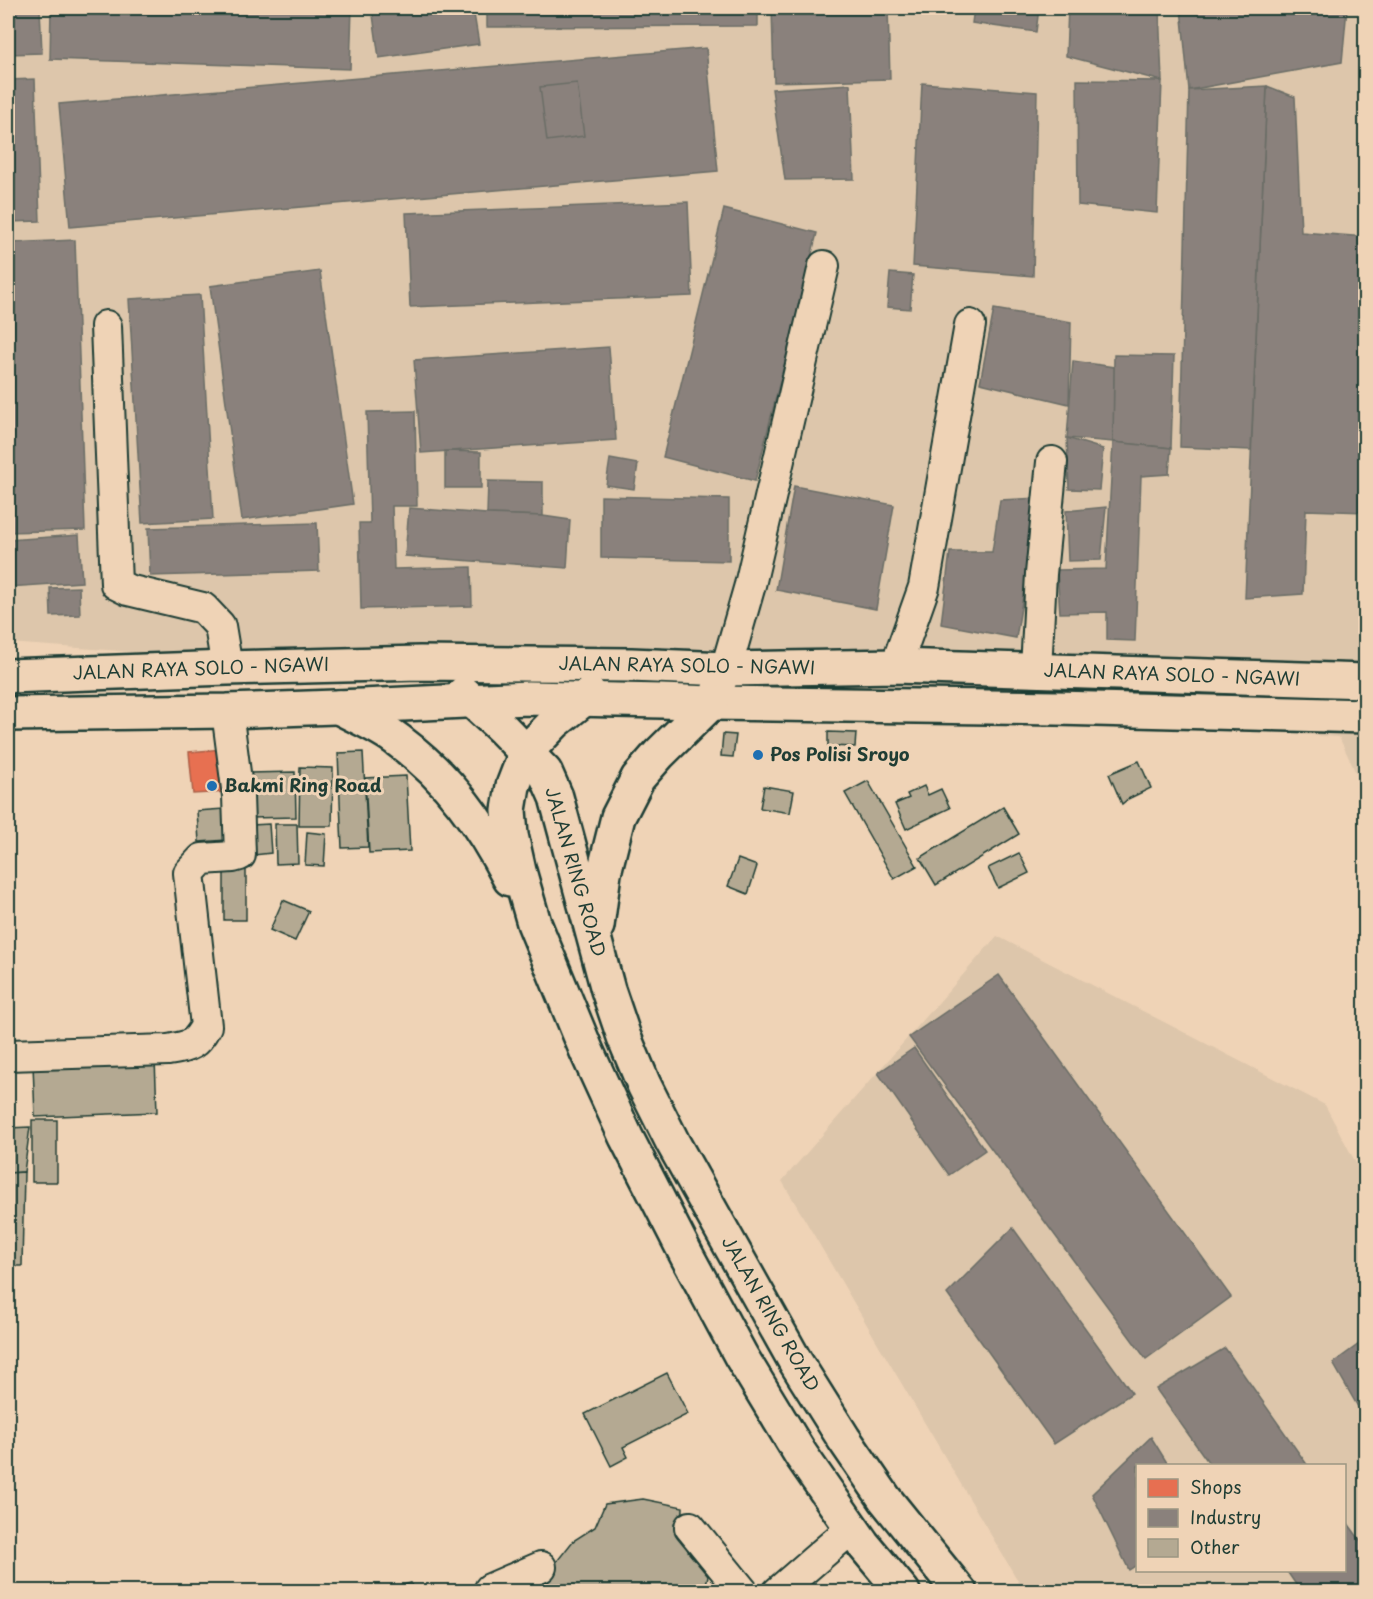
<svg xmlns="http://www.w3.org/2000/svg" width="1373" height="1599" viewBox="0 0 1373 1599" font-family="'Playpen Sans',sans-serif">
  <style>
    .built { fill: #ddc6ab; fill-rule: evenodd }
    .shops { fill: #e76f51; stroke: #ab6048; stroke-width: 1.5 }
    .industry { fill: #8a817c; stroke: #6a6d66; stroke-width: 1.5 }
    .building { fill: #b4a992; stroke: #1f3d34; stroke-width: 1.5 }
    .lines { fill: none; stroke-linecap: round; stroke-linejoin: round }
    .minor-casing { stroke: #1f3d34; stroke-width: 34 }
    .highway-casing { stroke: #1f3d34; stroke-width: 38 }
    .minor { stroke: #efd3b6; stroke-width: 30 }
    .highway { stroke: #efd3b6; stroke-width: 33 }
    .poi-dot { fill: #1f6fb2; stroke: #efd3b6; stroke-width: 2 }
    .labels { text-anchor: middle; stroke-width: 6; stroke-linejoin: round; paint-order: stroke }
    .street-label { font-size: 18px; fill: #1f3d34; stroke: #efd3b6 }
    .poi-label { font-size: 18px; font-weight: bold; fill: #1f3d34; stroke: #efd3b6; text-anchor: start }
  </style>
  <rect width="100%" height="100%" fill="#efd3b6"/>
  <filter id="ink" filterUnits="userSpaceOnUse"><feTurbulence type="fractalNoise" baseFrequency=".0167" numOctaves="2"/><feDisplacementMap in="SourceGraphic" scale="12" xChannelSelector="R" yChannelSelector="G"/><feConvolveMatrix kernelMatrix="1 2 1 2 8 2 1 2 1" color-interpolation-filters="sRGB"/></filter>
  <g filter="url(#ink)">
    <g class="built">
      <path d="M8 8H1365V792L1339 737 8 643Z"/>
      <path d="M997 936 1325 1105 1365 1180V1591H1024L782 1181ZM1138 1466H1344V1570H1138Z"/>
    </g>
    <path class="shops" d="M223 749 227 792 193 794 189 752Z"/>
    <g class="industry">
      <path d="M8 8H40L42 53 8 54Z"/>
      <path d="M51 8H352L350 69 50 59Z"/>
      <path d="M372 8H473L479 44 379 58Z"/>
      <path d="M487 8H758V26L487 27Z"/>
      <path d="M772 8H888L890 79 774 82Z"/>
      <path d="M974 8H1039L1036 32 972 23Z"/>
      <path d="M1068 8H1159L1162 81 1066 56Z"/>
      <path d="M1181 8H1347L1342 62 1189 90Z"/>
      <path d="M706 48 718 171 70 227 59 104Z"/>
      <path d="M35 79 40 221 8 222V80Z"/>
      <path d="M1077 80 1162 81 1157 213 1078 205Z"/>
      <path d="M577 83 584 136 547 141 540 87Z"/>
      <path d="M922 83 1037 92 1033 276 913 266Z"/>
      <path d="M850 84 854 179 785 180 772 89Z"/>
      <path d="M1267 86 1295 97 1301 232 1366 237V512L1306 510 1303 594 1245 598Z"/>
      <path d="M1267 86 1251 450 1180 447 1189 90Z"/>
      <path d="M688 202 692 296 410 307 406 213Z"/>
      <path d="M724 209 817 233 755 481 663 457Z"/>
      <path d="M75 240 85 530 8 532V243Z"/>
      <path d="M320 271 353 504 242 520 210 286Z"/>
      <path d="M890 273 913 275 910 309 887 307Z"/>
      <path d="M200 295 213 519 142 523 129 299Z"/>
      <path d="M994 309 1071 322 1069 404 980 383Z"/>
      <path d="M609 347 616 440 421 453 414 360Z"/>
      <path d="M1114 355 1174 356 1171 448 1113 442Z"/>
      <path d="M1073 361 1114 367 1113 442 1067 438Z"/>
      <path d="M415 411 417 506H392L394 569 471 567 472 606 361 609 359 523H370L367 412Z"/>
      <path d="M1067 438 1103 449 1099 490 1069 489Z"/>
      <path d="M1113 442 1171 448 1169 474 1141 476 1135 641 1107 640V612L1060 613 1057 570 1106 569Z"/>
      <path d="M445 451 481 452V488H445Z"/>
      <path d="M610 459 638 464 634 489 606 485Z"/>
      <path d="M488 481 543 482V516L487 514Z"/>
      <path d="M794 486 894 505 876 609 776 590Z"/>
      <path d="M601 496 729 499V561L601 558Z"/>
      <path d="M1039 498 1016 638 941 624 950 552H992L1000 500Z"/>
      <path d="M1106 507 1101 560 1068 561 1066 511Z"/>
      <path d="M409 508 487 514 543 516 570 520 567 568 405 556Z"/>
      <path d="M317 523 319 571 150 576 148 528Z"/>
      <path d="M79 535 82 582 8 587V540Z"/>
      <path d="M79 587 80 615 51 616 50 588Z"/>
      <path d="M999 975 1231 1297 1146 1359 909 1037Z"/>
      <path d="M914 1048 985 1150 949 1175 878 1073Z"/>
      <path d="M1013 1228 1132 1393 1054 1444 947 1294Z"/>
      <path d="M1366 1339V1421L1333 1363Z"/>
      <path d="M1225 1348 1308 1466H1211L1156 1389Z"/>
      <path d="M1151 1437 1169 1466H1138V1564L1129 1570 1092 1494Z"/>
      <path d="M1344 1518 1366 1548V1592H1301L1286 1570H1344Z"/>
    </g>
    <g class="building">
      <path d="M828 732 856 733 855 747 828 746Z"/>
      <path d="M723 734 736 735 733 757 721 756Z"/>
      <path d="M363 752 368 847 342 848 338 753Z"/>
      <path d="M1139 761 1151 788 1128 799 1122 804 1109 774Z"/>
      <path d="M300 767 333 768 332 826H299Z"/>
      <path d="M295 772 296 817 250 818 249 773Z"/>
      <path d="M406 776 410 851 369 853 365 778Z"/>
      <path d="M868 781 917 866 894 879 845 793Z"/>
      <path d="M764 786 794 791 790 813 760 808Z"/>
      <path d="M924 786 928 795 941 789 950 808 906 829 895 804 909 798 907 794Z"/>
      <path d="M1003 807 1019 834 936 885 920 858Z"/>
      <path d="M224 809 227 840 199 842 197 811Z"/>
      <path d="M269 824 271 853 254 855 252 825Z"/>
      <path d="M275 824H297L298 863 276 864Z"/>
      <path d="M307 832 326 834 324 866 305 865Z"/>
      <path d="M1019 853 1029 873 998 888 988 868Z"/>
      <path d="M738 859 757 866 748 894 728 886Z"/>
      <path d="M224 860 246 861V920H224Z"/>
      <path d="M283 900 309 911 295 941 270 930Z"/>
      <path d="M155 1060 157 1112 35 1117 33 1064Z"/>
      <rect x="32" y="1120" width="25" height="62"/>
      <path d="M30 1127 24 1172 8 1173V1128Z"/>
      <path d="M24 1172 22 1266H8V1173Z"/>
      <path d="M667 1373 688 1414 623 1447 628 1457 611 1466 585 1414Z"/>
      <path d="M643 1499 683 1507 682 1535 689 1553 708 1576 704 1592H547L550 1570 573 1541 595 1527 605 1504Z"/>
      <path d="M411 1583 414 1592H380Z"/>
    </g>
    <g class="lines">
      <defs>
        <g id="minor">
          <path d="M106 326 116 584 128 590 203 608 220 626 227 668"/>
          <path d="M896 666 924 587 970 325"/>
          <path d="M1036 670 1041 574 1052 462"/>
          <path d="M717 690 726 669 750 585 824 266"/>
          <path d="M8 1055 168 1050C190 1046 195 1046 206 1026L189 873 202 859 233 857 240 855 238 796 227 711"/>
          <path d="M690 1527 743 1592"/>
          <path d="M490 1589 541 1567"/>
          <path d="M778 1592 852 1528"/>
        </g>
        <g id="highway">
          <path d="M8 676 227 668 420 663 631 665 726 669 896 666 1366 681"/>
          <path d="M464 693 503 729 545 772 556 797 608 990 624 1037 644 1085 673 1143 795 1361 844 1439 885 1499 960 1592"/>
          <path d="M590 694 555 722 526 752 513 786 509 810 511 835 519 871 534 923 587 1052 626 1137 687 1256 741 1356 801 1455 863 1544 903 1592"/>
          <path d="M339 707C359 718 382 727 399 741 450 779 481 823 510 879"/>
          <path d="M8 714 227 711 362 706 528 698 662 701 711 703 1056 708 1366 716"/>
          <path d="M597 926 604 873 618 817 638 778 659 754 711 703"/>
        </g>
      </defs>
      <use href="#minor" class="minor-casing"/>
      <use href="#highway" class="highway-casing"/>
      <use href="#minor" class="minor"/>
      <use href="#highway" class="highway"/>
    </g>
  </g>
  <g class="poi-dot">
    <circle cx="758" cy="755" r="6"/>
    <circle cx="212" cy="786" r="6"/>
  </g>
  <g class="labels">
    <g class="street-label">
      <text transform="translate(687 666) rotate(1)" y="6">JALAN RAYA SOLO - NGAWI</text>
      <text transform="translate(201 669) rotate(-2)" y="6">JALAN RAYA SOLO - NGAWI</text>
      <text transform="translate(1172 675) rotate(2)" y="6">JALAN RAYA SOLO - NGAWI</text>
      <text transform="translate(575 872) rotate(74)" y="6">JALAN RING ROAD</text>
      <text transform="translate(770 1314) rotate(60)" y="6">JALAN RING ROAD</text>
    </g>
    <g class="poi-label">
      <text x="770" y="761">Pos Polisi Sroyo</text>
      <text x="224" y="792">Bakmi Ring Road</text>
    </g>
  </g>
  <rect width="1373" height="1599" fill="none" stroke="#efd3b6" stroke-width="30"/>
  <rect x="15" y="15" width="1343" height="1569" fill="none" stroke="#1f3d34" stroke-width="2" filter="url(#ink)"/>
  <rect x="1136" y="1464" width="210" height="108" fill="#efd3b6" stroke="#9c9782" stroke-width="1.5"/>
  <rect x="1148" y="1479" width="30" height="18" fill="#e76f51" stroke="#9c9782" stroke-width="1.5"/>
  <text x="1190" y="1494" font-size="18" fill="#1f3d34">Shops</text>
  <rect x="1148" y="1509" width="30" height="18" fill="#8a817c" stroke="#9c9782" stroke-width="1.5"/>
  <text x="1190" y="1524" font-size="18" fill="#1f3d34">Industry</text>
  <rect x="1148" y="1539" width="30" height="18" fill="#b4a992" stroke="#9c9782" stroke-width="1.5"/>
  <text x="1190" y="1554" font-size="18" fill="#1f3d34">Other</text>
</svg>
